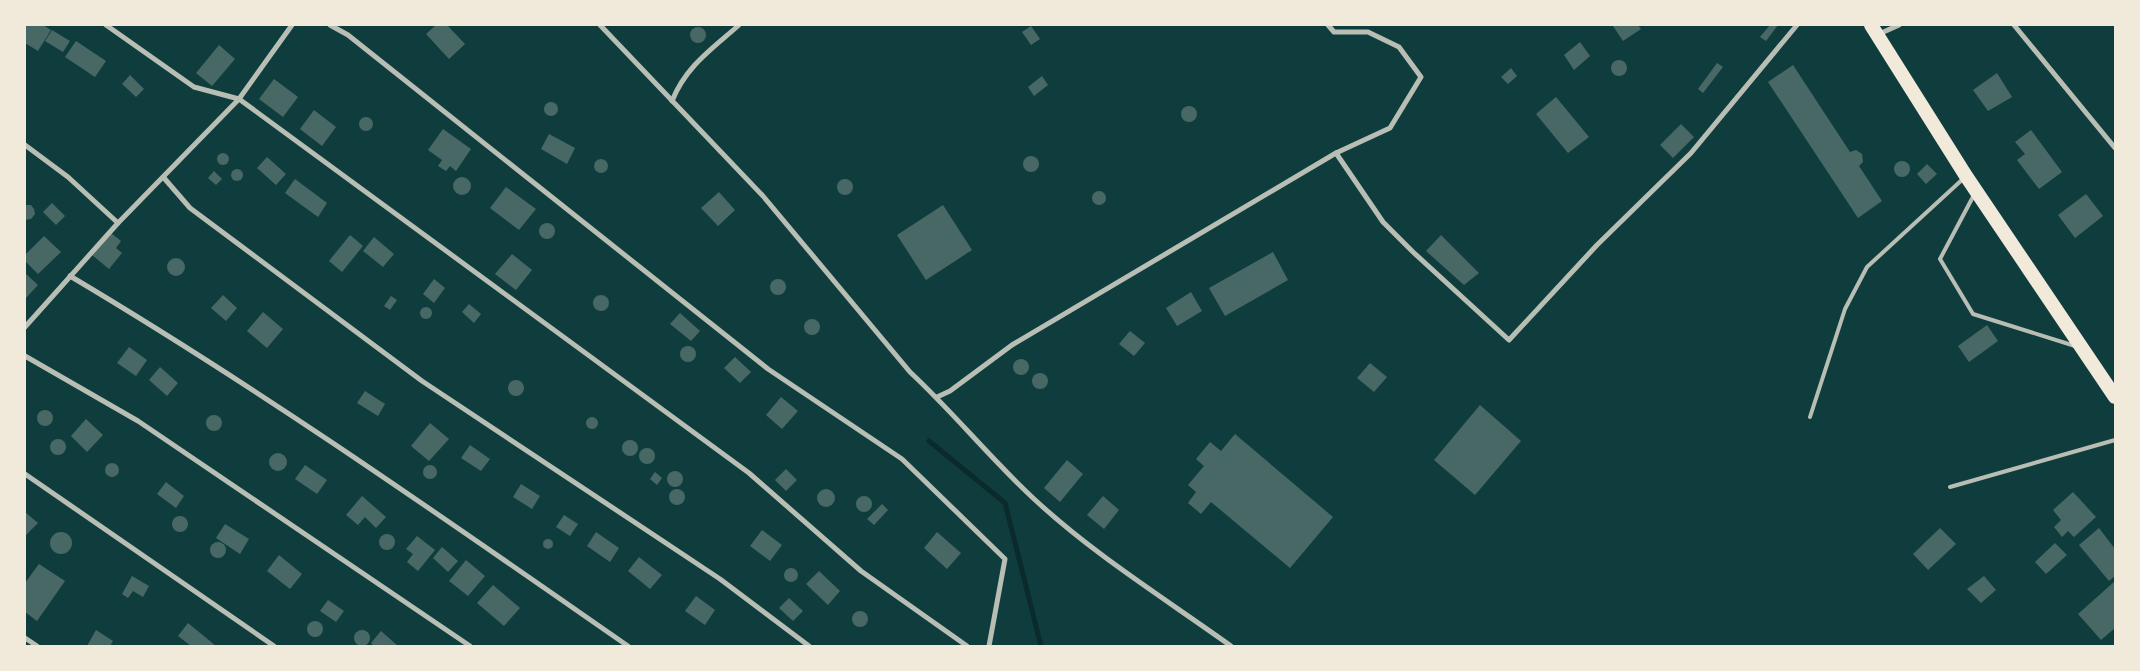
<svg xmlns="http://www.w3.org/2000/svg" width="2140" height="671" viewBox="0 0 2140 671" font-family="Rubik,sans-serif">
  <style>
    .lines { fill: none; stroke-linecap: round; stroke-linejoin: round }
    .stream { stroke: #0a2a2b; stroke-width: 5 }
    .building { fill: #486865 }
    .service { stroke: #b8beb3; stroke-width: 4 }
    .minor { stroke: #b8beb3; stroke-width: 5 }
    .trunk { stroke: #f1e9da; stroke-width: 14 }
  </style>
  <rect width="100%" height="100%" fill="#0f3d3e"/>
  <g class="lines">
    <path class="stream" d="M929 441 1005 503 1041 646"/>
  </g>
  <g class="building">
    <path d="M25 25H43L51 30 38 51 25 43Z"/>
    <path d="M436 25H447L465 44 449 59 426 34Z"/>
    <path d="M1615 25H1638L1641 29 1623 41 1613 26Z"/>
    <path d="M1770 25H1778L1766 41 1760 37Z"/>
    <path d="M1031 26 1040 39 1031 45 1022 32Z"/>
    <circle cx="698" cy="35" r="8"/>
    <path d="M52 30 70 41 63 52 45 41Z"/>
    <path d="M76 41 106 61 95 77 65 57Z"/>
    <path d="M1580 42 1590 56 1574 70 1564 55Z"/>
    <path d="M219 45 235 59 212 86 196 73Z"/>
    <circle cx="1619" cy="68" r="8"/>
    <path d="M1717 63 1723 67 1703 93 1698 89Z"/>
    <path d="M1793 65 1850 152 1856 150 1862 154 1863 162 1859 166 1882 201 1858 218 1768 82Z"/>
    <path d="M1511 68 1517 76 1508 84 1501 77Z"/>
    <path d="M1997 73 2012 97 1988 111 1973 90Z"/>
    <path d="M130 75 144 89 136 97 122 84Z"/>
    <path d="M1042 76 1048 85 1034 96 1028 87Z"/>
    <path d="M274 79 298 97 283 117 259 99Z"/>
    <path d="M1556 97 1589 137 1568 153 1536 114Z"/>
    <circle cx="551" cy="109" r="7"/>
    <circle cx="1189" cy="114" r="8"/>
    <path d="M314 110 336 127 322 146 300 129Z"/>
    <circle cx="366" cy="124" r="7"/>
    <path d="M1681 124 1694 137 1673 158 1660 145Z"/>
    <path d="M443 129 471 149 456 171 450 166 446 171 438 166 442 160 428 150Z"/>
    <path d="M2031 130 2062 172 2039 189 2017 160 2025 154 2015 142Z"/>
    <path d="M549 134 575 148 567 164 541 149Z"/>
    <circle cx="223" cy="159" r="6"/>
    <circle cx="1031" cy="164" r="8"/>
    <path d="M267 157 286 174 276 185 257 168Z"/>
    <circle cx="601" cy="166" r="7"/>
    <circle cx="1902" cy="169" r="8"/>
    <path d="M1927 164 1937 174 1926 184 1917 174Z"/>
    <circle cx="237" cy="175" r="6"/>
    <path d="M214 171 222 179 216 185 208 178Z"/>
    <circle cx="462" cy="186" r="9"/>
    <path d="M295 179 327 203 318 217 285 193Z"/>
    <circle cx="845" cy="187" r="8"/>
    <path d="M506 187 536 209 519 230 490 208Z"/>
    <circle cx="1099" cy="198" r="7"/>
    <path d="M719 192 735 210 718 226 701 208Z"/>
    <path d="M2086 194 2103 216 2075 238 2058 215Z"/>
    <path d="M52 203 65 216 56 225 43 212Z"/>
    <path d="M25 205H31L34 209 35 214 31 219 25 220Z"/>
    <path d="M943 205 972 250 926 280 897 235Z"/>
    <circle cx="547" cy="231" r="8"/>
    <path d="M111 233 121 241 116 248 122 253 109 269 92 255Z"/>
    <path d="M350 235 363 246 342 272 329 261Z"/>
    <path d="M1441 235 1479 273 1464 285 1426 251Z"/>
    <path d="M44 236 61 252 38 274 25 261V255Z"/>
    <path d="M374 237 394 254 383 267 363 251Z"/>
    <path d="M1273 252 1288 280 1225 316 1209 288Z"/>
    <path d="M512 254 532 270 516 290 495 274Z"/>
    <circle cx="176" cy="267" r="9"/>
    <path d="M25 273 38 285 25 299Z"/>
    <path d="M434 279 445 288 434 303 423 294Z"/>
    <circle cx="778" cy="287" r="8"/>
    <path d="M1191 292 1202 311 1177 326 1166 308Z"/>
    <path d="M223 295 237 308 226 321 211 308Z"/>
    <circle cx="601" cy="303" r="8"/>
    <path d="M391 296 397 300 390 310 384 306Z"/>
    <path d="M469 304 481 314 474 323 462 312Z"/>
    <circle cx="426" cy="313" r="6"/>
    <path d="M263 312 283 329 267 348 247 331Z"/>
    <path d="M680 313 700 331 691 341 670 324Z"/>
    <circle cx="812" cy="327" r="8"/>
    <path d="M1987 325 1998 341 1969 362 1958 346Z"/>
    <path d="M1130 331 1145 343 1134 356 1119 344Z"/>
    <circle cx="688" cy="354" r="8"/>
    <path d="M129 347 147 360 136 376 117 363Z"/>
    <path d="M735 357 751 372 740 383 724 368Z"/>
    <circle cx="1021" cy="367" r="8"/>
    <path d="M1370 363 1387 377 1374 392 1357 378Z"/>
    <path d="M160 367 178 383 167 396 149 380Z"/>
    <circle cx="1040" cy="381" r="8"/>
    <circle cx="516" cy="388" r="8"/>
    <path d="M365 391 385 404 378 416 357 403Z"/>
    <path d="M781 397 798 411 782 429 766 415Z"/>
    <path d="M1480 405 1521 441 1475 495 1434 460Z"/>
    <circle cx="45" cy="418" r="8"/>
    <circle cx="214" cy="423" r="8"/>
    <circle cx="592" cy="423" r="6"/>
    <path d="M86 419 103 435 87 452 71 436Z"/>
    <path d="M430 423 449 439 429 461 411 446Z"/>
    <path d="M1235 434 1333 517 1290 568 1211 502 1201 514 1188 503 1196 492 1188 485 1204 466 1196 459 1210 442 1221 451Z"/>
    <circle cx="58" cy="447" r="8"/>
    <circle cx="630" cy="448" r="8"/>
    <path d="M470 445 490 459 481 471 461 458Z"/>
    <circle cx="647" cy="456" r="8"/>
    <circle cx="278" cy="462" r="9"/>
    <path d="M1067 460 1083 474 1060 502 1044 488Z"/>
    <circle cx="112" cy="470" r="7"/>
    <path d="M305 465 327 480 317 494 295 479Z"/>
    <circle cx="430" cy="472" r="7"/>
    <path d="M786 469 797 480 786 491 775 480Z"/>
    <circle cx="675" cy="479" r="8"/>
    <path d="M655 472 662 478 657 485 650 479Z"/>
    <path d="M166 482 184 496 176 508 157 494Z"/>
    <path d="M521 484 540 496 532 509 513 497Z"/>
    <circle cx="677" cy="497" r="8"/>
    <circle cx="826" cy="498" r="9"/>
    <path d="M2073 492 2096 517 2074 537 2068 531 2062 537 2054 527 2061 520 2053 510Z"/>
    <circle cx="864" cy="504" r="8"/>
    <path d="M362 496 386 517 376 528 365 517 358 525 346 515Z"/>
    <path d="M1103 496 1119 510 1104 529 1087 515Z"/>
    <path d="M882 504 888 510 874 525 867 519Z"/>
    <path d="M25 512 38 523 25 536Z"/>
    <path d="M564 515 578 524 570 536 556 527Z"/>
    <circle cx="180" cy="524" r="8"/>
    <path d="M225 524 249 539 240 554 216 538Z"/>
    <path d="M1940 528 1956 544 1928 570 1913 554Z"/>
    <path d="M2099 528 2115 549V576L2109 581 2079 545Z"/>
    <path d="M762 530 782 545 770 561 750 546Z"/>
    <path d="M596 532 619 548 610 562 587 546Z"/>
    <path d="M937 532 961 553 947 569 924 548Z"/>
    <circle cx="61" cy="543" r="11"/>
    <circle cx="387" cy="542" r="8"/>
    <path d="M417 536 435 550 418 571 407 562 413 554 406 549Z"/>
    <circle cx="548" cy="544" r="5"/>
    <circle cx="218" cy="550" r="8"/>
    <path d="M2055 543 2067 555 2046 574 2035 562Z"/>
    <path d="M442 547 458 561 448 572 433 558Z"/>
    <path d="M279 555 302 574 290 589 267 571Z"/>
    <path d="M639 557 662 575 650 589 628 571Z"/>
    <path d="M466 560 485 576 468 596 449 581Z"/>
    <path d="M39 564 65 581 37 621 25 612V583Z"/>
    <circle cx="791" cy="575" r="7"/>
    <path d="M819 571 840 591 828 605 806 584Z"/>
    <path d="M132 576 149 586 143 597 133 591 128 598 122 594Z"/>
    <path d="M1984 576 1996 590 1981 603 1967 589Z"/>
    <path d="M2115 581V628L2101 640 2078 614Z"/>
    <path d="M493 585 520 608 504 626 477 603Z"/>
    <path d="M696 596 715 610 705 625 685 611Z"/>
    <path d="M789 598 803 611 793 621 779 608Z"/>
    <path d="M328 600 344 611 336 622 320 611Z"/>
    <circle cx="860" cy="619" r="8"/>
    <circle cx="315" cy="629" r="8"/>
    <path d="M188 623 216 646H191L178 636Z"/>
    <circle cx="362" cy="638" r="8"/>
    <path d="M96 630 113 641 110 646H87Z"/>
    <path d="M381 631 398 646H374L371 643Z"/>
  </g>
  <g class="lines">
    <g class="service">
      <path d="M1975 193 1940 259 1973 314 2075 346"/>
      <path d="M1810 417 1845 309 1867 267 1964 178"/>
      <path d="M1950 487 2115 440"/>
    </g>
    <g class="minor">
      <path d="M106 25 194 87 239 99 749 473 861 571 967 646"/>
      <path d="M330 25 348 35 768 369 902 459 1005 559 989 646"/>
      <path d="M600 25 763 196 910 372C953 412 990 458 1033 498 1093 554 1164 598 1231 646"/>
      <path d="M2014 25 2115 148"/>
      <path d="M1879 34 1899 25"/>
      <path d="M672 101C686 66 712 49 739 25"/>
      <path d="M25 145 68 177 118 223"/>
      <path d="M1336 153 1383 222 1413 252 1509 340 1597 245 1691 153 1797 25"/>
      <path d="M164 178 190 208 422 381 720 579 809 646"/>
      <path d="M70 276C262 390 445 519 628 646"/>
      <path d="M25 327 118 223 239 99 292 25"/>
      <path d="M25 356 138 421 470 646"/>
      <path d="M937 397 950 391 1012 345 1336 153 1390 128 1421 77 1399 47 1368 32H1334L1328 25"/>
      <path d="M25 474 274 646"/>
      <path d="M25 638 37 646"/>
    </g>
    <path class="trunk" d="M1871 25 1966 176 2115 397"/>
  </g>
  <rect width="2140" height="671" fill="none" stroke="#f1e9da" stroke-width="52"/>
</svg>
